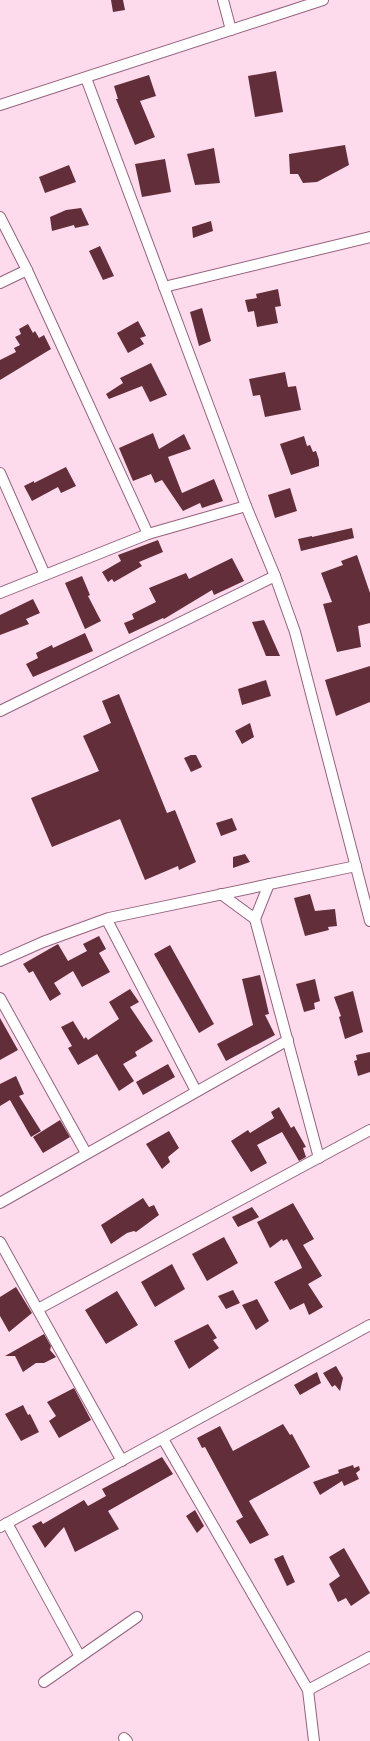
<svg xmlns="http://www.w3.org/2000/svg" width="370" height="1741" viewBox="0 0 370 1741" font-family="'Archivo Narrow',sans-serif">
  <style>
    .building { fill: #612e39 }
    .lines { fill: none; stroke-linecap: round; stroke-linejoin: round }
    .minor-casing { stroke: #96627d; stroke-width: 12 }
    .minor { stroke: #fff; stroke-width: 10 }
  </style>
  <rect width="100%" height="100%" fill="#fedbec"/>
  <g class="building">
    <path d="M111 0H123L125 10 113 12Z"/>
    <path d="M276 71 283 112 255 117 248 76Z"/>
    <path d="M149 75 156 96 140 101 155 137 135 145 116 99H118L114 86Z"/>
    <path d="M345 145 349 165 317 182 303 183 298 174H290L289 154Z"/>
    <path d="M214 148 220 183 195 185 187 154Z"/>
    <path d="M165 159 171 192 142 197 135 164Z"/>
    <path d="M69 165 76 182 45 193 39 177Z"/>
    <path d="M81 208 89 225 75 228 74 225 52 231 50 217 66 210Z"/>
    <path d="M211 221 213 231 193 238 192 227Z"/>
    <path d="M100 246 114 276 103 280 89 251Z"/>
    <path d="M278 289 281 306 275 307 278 323 257 327 254 311 248 312 245 300 257 298 256 294Z"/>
    <path d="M202 308 211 341 199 346 190 312Z"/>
    <path d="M138 321 146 336 140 338 144 344 128 353 117 333Z"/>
    <path d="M28 324 33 333 35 331 39 338 44 335 51 349 0 380V360L16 352 14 348 20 345 15 337 21 334 19 329Z"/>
    <path d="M151 363 167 395 150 402 142 386 109 399 106 394 123 383 120 378Z"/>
    <path d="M285 372 288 387 296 386 301 410 265 417 260 395 253 396 249 379Z"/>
    <path d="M153 433 159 449 184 434 191 449 168 457 182 493 214 479 223 501 202 508 200 503 183 511 162 480 155 483 151 474 133 481 119 448Z"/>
    <path d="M304 436 307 446 310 445 313 452 316 451 319 460V466L291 475 280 444Z"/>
    <path d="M66 467 76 486 61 493 58 487 32 501 24 486 34 481V483Z"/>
    <path d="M290 488 297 511 275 518 268 495Z"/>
    <path d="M352 528 354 538 301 551 298 539 312 536V537Z"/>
    <path d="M158 540 163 552 139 562 142 566 114 582 112 579 108 582 102 572 121 561 118 555Z"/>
    <path d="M357 555 370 593V623L358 626 361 647 337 652 323 604 332 602 321 573 343 565 341 561Z"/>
    <path d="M232 558 244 581 214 595 212 590 164 619 163 618 129 634 124 623 134 619 132 614 156 602 149 588 186 573 189 579Z"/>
    <path d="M82 576 90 595 88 596 101 621 85 629 65 583Z"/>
    <path d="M33 599 40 613 26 619 29 624 0 635V615Z"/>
    <path d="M264 620 280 656H266L252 622Z"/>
    <path d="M85 633 93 651 33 677 26 664 38 658 36 653 52 645 53 648Z"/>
    <path d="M370 666V702L336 716 325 680Z"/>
    <path d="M266 680 271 696 242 705 238 689Z"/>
    <path d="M119 694 167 813 175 810 196 862 179 870 178 866 145 880 120 819 52 847 31 798 99 771 83 736 111 723 102 701Z"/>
    <path d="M250 723 254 737 242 744 235 731Z"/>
    <path d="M191 755H196L202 767 191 772 184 758Z"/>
    <path d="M232 818 237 830 221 836 216 823Z"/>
    <path d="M245 854 250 862 233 868V857Z"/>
    <path d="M310 894 315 911 335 909 337 926 328 927 329 930 305 936 294 898Z"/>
    <path d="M99 936 106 949 99 953 110 972 82 987 73 971 54 983 61 994 50 1001 33 971 29 973 23 964 58 944 68 961 87 951 83 944Z"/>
    <path d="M170 945 214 1024 199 1033 154 954Z"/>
    <path d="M260 975 269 1014 265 1015 275 1035 226 1061 217 1044 253 1025 242 979Z"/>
    <path d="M315 979 320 1001 314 1003 315 1009 304 1012 296 984Z"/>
    <path d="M130 989 139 1002 130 1007 153 1041 135 1052 137 1056 123 1064 134 1081 119 1091 97 1054 78 1065 68 1048 72 1046 61 1027 73 1021 84 1039 86 1037 88 1040 119 1019 109 1002Z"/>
    <path d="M353 991 363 1032 345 1039 339 1017 341 1016 334 997Z"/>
    <path d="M0 1018 18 1050 0 1060Z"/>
    <path d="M370 1052V1072L358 1076 354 1061 357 1060 356 1055Z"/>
    <path d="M168 1064 175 1077 143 1095 136 1082Z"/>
    <path d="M16 1076 24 1094 19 1096 41 1131 31 1137 10 1100 0 1106V1084Z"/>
    <path d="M279 1107 291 1128 294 1126 306 1147 303 1148 306 1157 299 1161 282 1132 257 1145 267 1163 251 1172 231 1141 248 1130 250 1133 274 1118 271 1112Z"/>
    <path d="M60 1120 70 1137 43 1153 33 1137Z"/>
    <path d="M169 1131 179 1148 168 1157 170 1162 162 1169 146 1144Z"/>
    <path d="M143 1198 149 1207 154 1205 159 1215 136 1232 134 1231 127 1233 111 1244 101 1225Z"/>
    <path d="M293 1203 314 1239 303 1245 322 1276 308 1284 323 1307 309 1315 304 1303 290 1310 274 1282 302 1268 300 1263 287 1239 283 1241 282 1239 270 1248 257 1222Z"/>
    <path d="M252 1207 259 1217 238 1227 232 1217Z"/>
    <path d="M224 1237 238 1263 207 1281 192 1254Z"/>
    <path d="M172 1264 185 1289 155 1307 141 1282Z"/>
    <path d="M16 1287 32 1313 9 1332 0 1316V1297Z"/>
    <path d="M233 1290 240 1303 226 1309 218 1296Z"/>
    <path d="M117 1291 138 1325 106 1344 85 1310Z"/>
    <path d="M257 1299 269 1321 256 1330 242 1305Z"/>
    <path d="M208 1324 217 1338 213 1340 219 1348 189 1369 174 1341Z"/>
    <path d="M44 1334 51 1346 50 1350 56 1357 44 1363H36L23 1372 15 1356H5Z"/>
    <path d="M336 1366 343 1378 340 1391 335 1385 332 1387 323 1373Z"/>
    <path d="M317 1372 321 1383 300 1395 294 1385Z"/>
    <path d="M74 1388 91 1420 59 1438 49 1421 56 1416 47 1402Z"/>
    <path d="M23 1405 28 1415 30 1414 39 1432 21 1441 5 1414Z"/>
    <path d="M283 1424 290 1435 292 1434 310 1467 249 1501 269 1535 250 1544 236 1521 243 1517 205 1447 202 1448 197 1438 220 1426 233 1451Z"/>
    <path d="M162 1457 173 1474 108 1511 119 1529 75 1552 64 1527 45 1548 32 1526 41 1521 43 1524 84 1500 88 1506 106 1496 102 1489Z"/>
    <path d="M353 1465 354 1468 359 1466 360 1470 356 1473 359 1479 344 1486 342 1481 320 1495 313 1482 339 1473 338 1470Z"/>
    <path d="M195 1510 204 1526 197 1533 186 1516Z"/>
    <path d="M344 1548 370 1593 351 1606 346 1598 338 1602 329 1584 340 1576 329 1557Z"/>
    <path d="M283 1555 295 1582 287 1586 274 1559Z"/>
  </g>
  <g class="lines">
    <defs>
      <g id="minor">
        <path d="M223 0 231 30"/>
        <path d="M86 78 246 506 275 576 295 632 370 921"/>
        <path d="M0 105 323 0"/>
        <path d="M0 217 27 270 148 534"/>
        <path d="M0 283 27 270"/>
        <path d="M164 287 370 237"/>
        <path d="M0 473 45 575"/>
        <path d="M0 593 148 534 246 506"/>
        <path d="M0 711 275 576"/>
        <path d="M269 884 255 919 319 1158"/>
        <path d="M221 894 255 919"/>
        <path d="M107 920 196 1091"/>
        <path d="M0 961 43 942 109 918 356 866"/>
        <path d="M0 998 86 1153"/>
        <path d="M0 1203 288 1040"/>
        <path d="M0 1242 122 1461"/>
        <path d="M38 1309 370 1130"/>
        <path d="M163 1439 308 1690 314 1741"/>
        <path d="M7 1523 79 1655"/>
        <path d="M0 1527 370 1325"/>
        <path d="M44 1682 137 1617"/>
        <path d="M308 1690 370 1657"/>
        <path d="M124 1738 127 1741"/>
      </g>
    </defs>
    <use href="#minor" class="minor-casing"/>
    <use href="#minor" class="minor"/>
  </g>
</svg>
